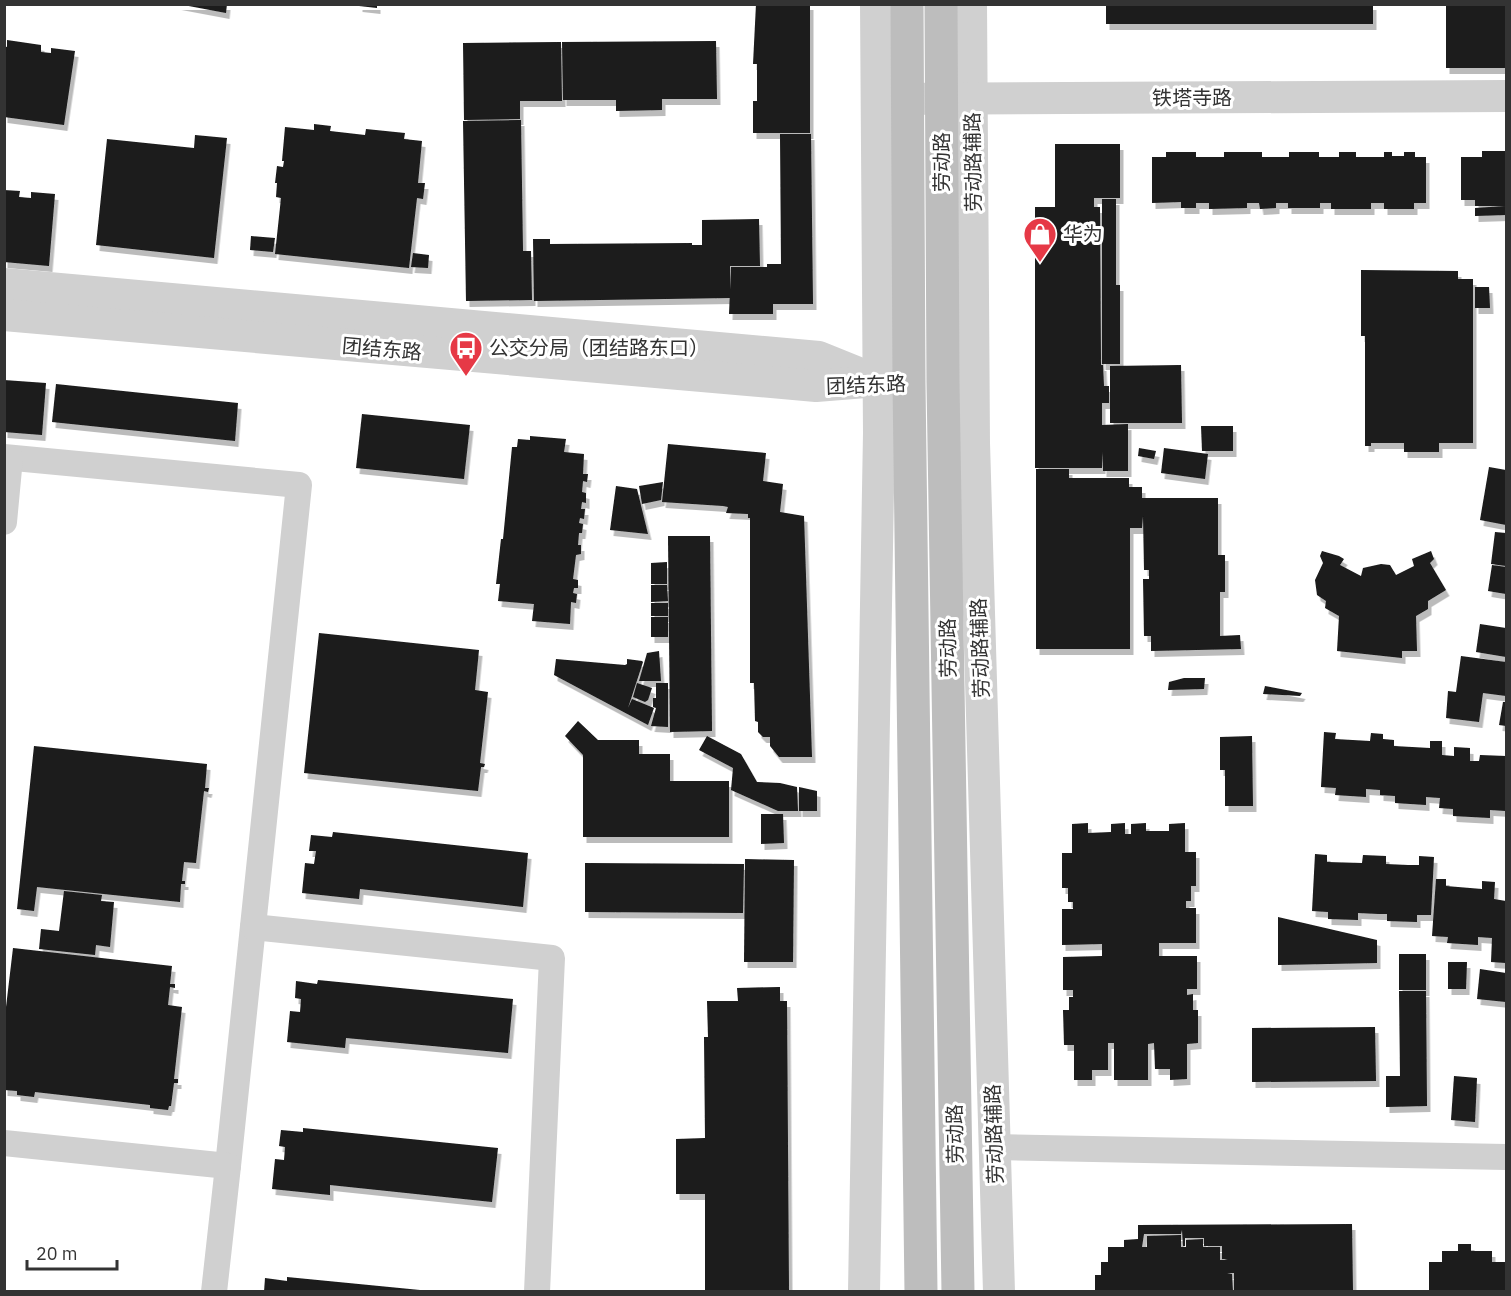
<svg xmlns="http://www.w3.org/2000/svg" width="1511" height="1296" viewBox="0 0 1511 1296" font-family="'IBM Plex Sans','Noto Sans SC',sans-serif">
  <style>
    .building { fill: #1a1a1a; fill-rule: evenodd; filter: url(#shadow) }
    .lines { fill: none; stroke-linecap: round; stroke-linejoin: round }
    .minor { stroke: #d0d0d0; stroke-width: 26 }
    .tertiary { stroke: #d0d0d0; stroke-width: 32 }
    .secondary { stroke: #bdbdbd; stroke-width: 33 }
    .labels { text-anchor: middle; stroke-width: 6; stroke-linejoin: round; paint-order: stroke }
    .street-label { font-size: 20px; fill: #333; stroke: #fff }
    .poi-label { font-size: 20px; fill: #333; stroke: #fff; text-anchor: start }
  </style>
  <defs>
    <filter id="shadow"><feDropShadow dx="3.5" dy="6" stdDeviation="0" flood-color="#0004"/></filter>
  </defs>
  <rect width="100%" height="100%" fill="#fff"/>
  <g class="building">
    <path d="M178 4H227L226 13Z"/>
    <path d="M359 4H377V8L359 6Z"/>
    <path d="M756 4H810V133H753V101H757V64H753Z"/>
    <rect x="1106" y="4" width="267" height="20"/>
    <rect x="1446" y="6" width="60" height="62"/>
    <path d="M7 40 41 45V52L51 53V48L75 51 64 125 4 117V46L7 47Z"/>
    <path d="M716 41 717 99H662V110L616 111V100H563L562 42Z"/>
    <path d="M561 42 562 101H520V119L464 120 463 43Z"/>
    <path d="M521 120 523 251H531L532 300 466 301 463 121Z"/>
    <path d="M314 124 331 126 330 131 365 135 366 129 405 133 404 139 422 141 418 183H425L423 199 417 198 409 268 275 254 281 198 276 197 277 183H275L277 166 283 167 284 161H282L285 127 314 130Z"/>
    <path d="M780 134H811L813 304H773V314H729L731 267H767V264H781Z"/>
    <path d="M195 135 227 138 214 258 96 245 107 139 194 148Z"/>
    <path d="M1055 144H1120V198H1094V207H1100L1101 365H1103L1104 386H1109V403H1102V425L1128 424V471H1103V452L1102 468H1035V207H1055Z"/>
    <path d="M1482 151H1506V206H1475V200H1461V157H1482Z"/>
    <path d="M1166 152H1196V157H1224V152H1262V157H1289V152H1319V157H1339V152H1356V157H1384V152H1392V156H1404V152H1415V157H1426V203H1414V209H1384V203H1371V209H1331V203H1320V208H1288V203H1276V208L1260 209 1259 203H1247V208L1209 209V203H1196V208H1181V202L1152 203V157H1166Z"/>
    <path d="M4 190 20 191 19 197 31 198V192L55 194 49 266 4 262Z"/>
    <path d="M1102 199H1116V285H1120V364H1102Z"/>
    <path d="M1505 206 1506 215 1475 216V208Z"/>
    <path d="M759 219 760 266H730V298L534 301 533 239H550V244L692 243V245H702V220Z"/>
    <path d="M251 236 275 238 273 252 250 250Z"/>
    <path d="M413 253 429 255 428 268 411 267Z"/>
    <path d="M1361 270 1458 271V279H1473V443H1439V452H1404V443H1371V446H1365V336H1361Z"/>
    <path d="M1475 287H1489L1490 308H1475Z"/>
    <path d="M1181 365 1182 423H1110V366Z"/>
    <path d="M4 380 46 383 42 435 4 432Z"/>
    <path d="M56 384 238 403 235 441 52 422Z"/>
    <path d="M362 414 470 425 464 479 356 468Z"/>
    <path d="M1201 426H1233V451H1202Z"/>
    <path d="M530 436 566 439 564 452 584 454 583 474H588L587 482 583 481 582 492 586 493V503L582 502 581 509H585L584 519 580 518 579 523 583 524 582 533H579L578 545H581V554L576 555 573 579 578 580V588H574L573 593 577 594 576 603 571 602 570 624 532 621 534 604 498 601 500 584H496L501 539H503L512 447H517L518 439 530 440Z"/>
    <path d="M668 444 766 453 763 481 783 484 780 512 804 516 812 757H779L770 746V737H763L758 732V722L755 721 754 683H750V518H748V514L726 513 728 507 723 506 662 502Z"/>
    <path d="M1139 448 1156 451 1154 459 1138 456Z"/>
    <path d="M1164 448 1208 454 1205 479 1161 473Z"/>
    <path d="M1489 467 1506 470V525L1480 520Z"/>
    <path d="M1036 469H1069V478H1129V487H1142V498H1218V555H1225V592H1220V636L1240 635 1241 649 1151 651V636H1144L1143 579H1149V570H1144L1143 516 1142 528H1130V649H1036Z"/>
    <path d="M663 482 661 500 642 504 639 486Z"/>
    <path d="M616 486 637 489 648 534 610 530Z"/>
    <path d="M1495 532 1506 533V566L1491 564Z"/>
    <path d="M668 536H710L712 731 670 732Z"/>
    <path d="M1322 551 1339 556 1344 559 1340 565 1361 576 1363 568 1381 564 1390 565 1396 575 1414 566 1412 559 1431 551 1434 559 1430 563 1446 590 1428 601V609L1416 616 1417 651H1402V658L1337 651 1339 616 1325 608 1326 601 1317 595 1315 580 1323 563 1320 556Z"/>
    <path d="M667 562V584H651V563Z"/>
    <path d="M1492 565 1506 567V594L1488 591Z"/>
    <path d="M651 585H667L668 601 651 602Z"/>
    <rect x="651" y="603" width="17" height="13"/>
    <rect x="651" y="617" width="17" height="20"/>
    <path d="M1480 624 1506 628V657L1476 652Z"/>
    <path d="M319 633 479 650 475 690 488 692 480 763 485 764 484 767H481L478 791 304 773Z"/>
    <path d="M659 651 661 681H639L647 653Z"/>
    <path d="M1461 656 1506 662V696L1483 693 1479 722 1446 718 1448 691 1456 692Z"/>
    <path d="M556 659 625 665 627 664V659L642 661 643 662 628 708 632 699 654 708 648 725 554 675Z"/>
    <path d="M1184 678H1205L1204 689 1168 690 1169 682Z"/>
    <path d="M637 683 652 688 648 700 645 702 633 697Z"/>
    <path d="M656 683H668V727L651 726 656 708 653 707V698H656Z"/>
    <path d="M1265 686 1302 693 1300 696 1263 694Z"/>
    <path d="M1503 702H1506V726L1499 725Z"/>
    <path d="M578 721 598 740H639V754H670V781H729V837H583V755L565 736Z"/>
    <path d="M1324 732 1336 733 1335 739 1370 741 1371 733 1383 734V739L1394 740V746L1430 748V741H1442V755L1454 756V747L1470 748V761H1479L1480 755 1506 756V811L1490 810V818L1453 816V809L1439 808 1440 798 1426 797V805L1395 803V796L1380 795V790L1366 789V797L1335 795 1336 788 1321 787Z"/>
    <path d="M707 736 741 754 757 782 780 783 797 787 798 811H778L731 790 733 768 699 750Z"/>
    <path d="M1252 736 1253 806H1225V770H1220V737Z"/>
    <path d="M34 746 207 764 205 788H209L208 792 204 791 196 863 184 862 182 881H185V884H181L180 902 37 887 34 911 17 909Z"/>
    <path d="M799 787 817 791V811H799Z"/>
    <path d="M761 814H783L784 843 761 844Z"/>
    <path d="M1088 823V833L1111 832V824L1125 823V834H1131V824L1146 823V831H1169V824L1185 823V852H1196V886H1191V901H1186V908H1196V943H1159V956H1197V989H1187V995L1193 994V1010H1198V1043L1187 1044V1079L1170 1080V1069H1155L1154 1043 1148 1044V1080H1114V1043H1108V1070H1092V1080H1074V1045H1064L1063 1010H1069V997H1073V990H1063V957L1102 956V944L1062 945V909H1073V902H1068V888H1062V853H1072V824Z"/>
    <path d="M333 832 528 853 523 907 360 889 359 899 302 893 305 863 314 864 316 851H309L311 835 332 837Z"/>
    <path d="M1315 854 1327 855V862L1362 863 1363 855 1386 856V864L1408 865H1419V856L1434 857 1431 915H1417V922L1387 921V914H1379L1358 913V920L1328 919V912L1312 911Z"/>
    <path d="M745 859 794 860 793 962H744Z"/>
    <path d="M585 863 744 864 743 913 585 912Z"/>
    <path d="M1436 879H1446V886L1482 889V881L1495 882 1494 899 1506 901V963L1491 962 1492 938 1478 937V945L1447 943 1448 937 1432 936Z"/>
    <path d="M64 891 102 895 101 901 114 902 110 947 96 945 95 955 39 949 41 929 59 931Z"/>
    <path d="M1278 917 1377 940V963L1278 965Z"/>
    <path d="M13 948 172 966 170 984H175V988L170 987 168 1005 182 1007 174 1079H178V1083H174L171 1106H169L168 1110 150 1108V1105L35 1092 34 1097 17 1095V1091L4 1090V1024Z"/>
    <rect x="1399" y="954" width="27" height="36"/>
    <path d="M1448 962H1467L1466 989H1448Z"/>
    <path d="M1480 969 1506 973V1002L1477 999Z"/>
    <path d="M318 980 513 999 508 1053 346 1038 345 1048 287 1042 290 1011 300 1012 301 999 295 998 296 981 317 984Z"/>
    <path d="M780 987V1001H787L789 1292H705V1194H676V1139L705 1138 704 1037H708L707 1001H738L737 988Z"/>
    <path d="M1399 991H1426L1427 1106 1386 1107V1076H1400Z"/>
    <path d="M1375 1027 1376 1081 1252 1082V1028Z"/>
    <path d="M1454 1076 1477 1078 1475 1122 1451 1120Z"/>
    <path d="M303 1128 498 1148 492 1202 330 1185V1195L272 1189 275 1159 284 1160 285 1147 279 1146 281 1130 303 1132Z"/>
    <path d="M1352 1224 1353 1292H1234V1273H1227L1232 1274 1233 1292H1095V1275H1101V1262H1108V1247H1124V1240L1138 1239V1225ZM1182 1230 1183 1246H1185V1238H1204V1246H1222V1259L1228 1260H1220V1247H1203V1239L1186 1240V1247H1181V1235L1147 1236V1247H1142L1144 1234H1181Z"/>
    <path d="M1458 1244H1471V1251H1492V1262H1506V1292H1429V1262H1442V1251H1458Z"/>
    <path d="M287 1277 420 1290V1292H264L265 1278 287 1281Z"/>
  </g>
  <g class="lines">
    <g class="minor">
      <path d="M4 457 299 485 228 1166"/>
      <path d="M4 522 10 458"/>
      <path d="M253 927 552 958 537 1292"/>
      <path d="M4 1143 228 1166 214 1292"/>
      <path d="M994 1147 1506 1157"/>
    </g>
    <g class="tertiary">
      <path d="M971 4 974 443 999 1292"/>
      <path d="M880 99 1506 96"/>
      <path d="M4 284 819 357 871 378"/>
      <path d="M4 315 816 386 878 381 897 382"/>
      <path d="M864 1292 879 433 876 4"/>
    </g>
    <g class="secondary">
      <path d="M907 4 909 383 921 1292"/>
      <path d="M941 4 943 383 958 1292"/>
    </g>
  </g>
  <defs>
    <symbol id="shop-pin" viewBox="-11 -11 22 30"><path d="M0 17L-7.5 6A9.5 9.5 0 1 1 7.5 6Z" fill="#e63946" stroke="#fff"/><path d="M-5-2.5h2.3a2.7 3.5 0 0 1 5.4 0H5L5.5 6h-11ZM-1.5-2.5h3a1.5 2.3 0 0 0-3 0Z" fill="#fff"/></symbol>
    <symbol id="bus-pin" viewBox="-11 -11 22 30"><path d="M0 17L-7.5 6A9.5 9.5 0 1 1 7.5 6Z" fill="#e63946" stroke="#fff"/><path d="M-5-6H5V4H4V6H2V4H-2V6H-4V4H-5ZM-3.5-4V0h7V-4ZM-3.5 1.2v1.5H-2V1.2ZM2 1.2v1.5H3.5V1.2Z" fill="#fff"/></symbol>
  </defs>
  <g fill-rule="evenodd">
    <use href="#shop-pin" x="1021" y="215" width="38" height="52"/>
    <use href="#bus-pin" x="447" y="329" width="38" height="52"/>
  </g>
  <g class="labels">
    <g class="street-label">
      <text x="1192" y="105">铁塔寺路</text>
      <text transform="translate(942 162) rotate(-90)" y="7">劳动路</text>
      <text transform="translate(973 162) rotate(-91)" y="7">劳动路辅路</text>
      <text transform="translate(382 349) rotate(5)" y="7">团结东路</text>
      <text transform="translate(866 385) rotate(-2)" y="7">团结东路</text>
      <text transform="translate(948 648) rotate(-91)" y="7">劳动路</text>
      <text transform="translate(980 648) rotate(-92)" y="7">劳动路辅路</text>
      <text transform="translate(955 1134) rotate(-91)" y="7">劳动路</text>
      <text transform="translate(994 1134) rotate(-92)" y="7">劳动路辅路</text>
    </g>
    <g class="poi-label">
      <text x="1063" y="241">华为</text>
      <text x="489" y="355">公交分局（团结路东口）</text>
    </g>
  </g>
  <rect width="1511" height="1296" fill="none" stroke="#333333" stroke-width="12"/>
  <path d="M27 1260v9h90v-9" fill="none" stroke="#333333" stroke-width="3"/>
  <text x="36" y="1260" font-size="18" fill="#333333" stroke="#ffffff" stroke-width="4.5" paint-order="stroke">20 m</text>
</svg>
